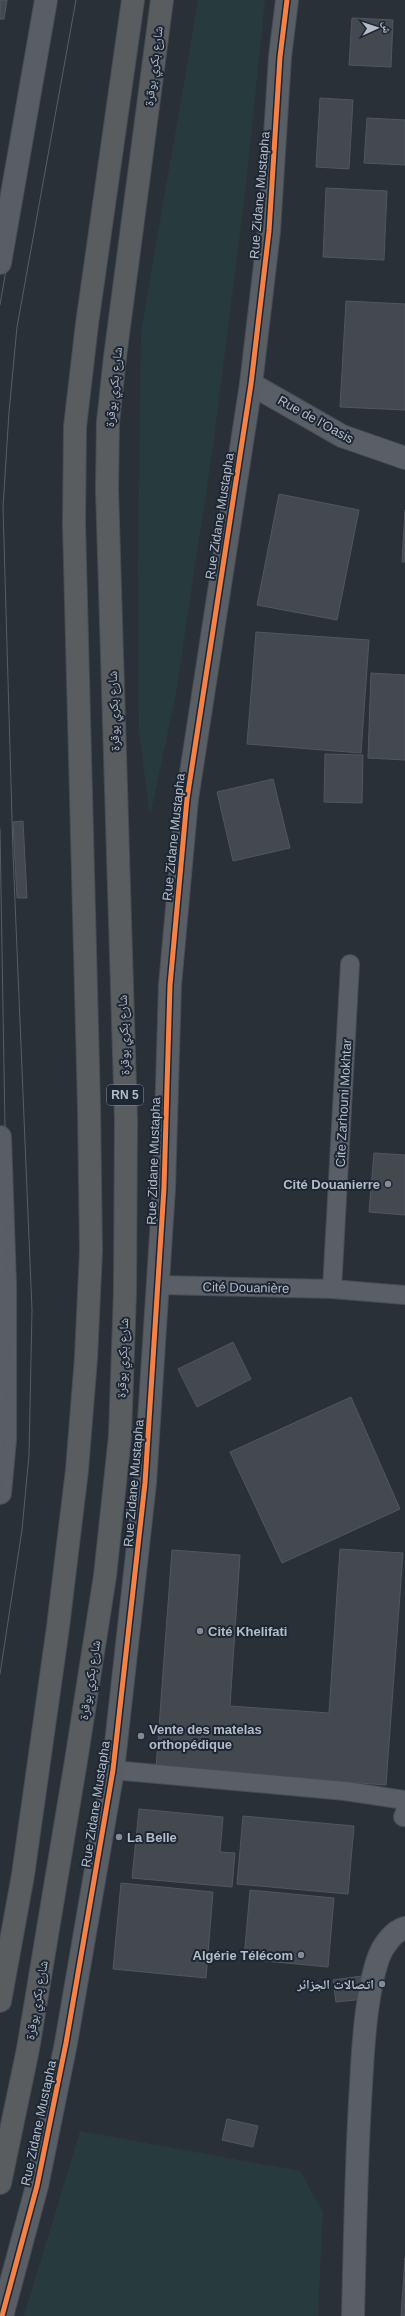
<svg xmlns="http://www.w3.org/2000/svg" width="405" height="2316" viewBox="0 0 405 2316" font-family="Arial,'Noto Naskh Arabic',sans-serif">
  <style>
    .green { fill: #273a3e }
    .building { fill: #444950; stroke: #52575f }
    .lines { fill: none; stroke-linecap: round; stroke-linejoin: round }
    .lane-casing { stroke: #484c53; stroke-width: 20 }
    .street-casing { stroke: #484c53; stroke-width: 24 }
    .secondary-casing { stroke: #484c53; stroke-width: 24 }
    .highway-casing { stroke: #474c53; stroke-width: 24 }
    .lane { stroke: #5a5e66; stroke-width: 18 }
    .street { stroke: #5a5e66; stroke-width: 22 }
    .secondary { stroke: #595d64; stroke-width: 22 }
    .highway { stroke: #5a5d60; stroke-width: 22 }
    .tram { stroke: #595d64; stroke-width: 1 }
    .cycleway-casing { stroke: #1d2633; stroke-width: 8 }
    .cycleway { stroke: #f48246; stroke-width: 5 }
    .poi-dot { fill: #848b96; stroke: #1d2633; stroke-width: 1.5 }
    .labels { text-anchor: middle; stroke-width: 4; stroke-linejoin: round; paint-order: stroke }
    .shield { fill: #1d2633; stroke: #878f9c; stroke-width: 1 }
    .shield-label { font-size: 12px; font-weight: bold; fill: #b4bcc9 }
    .street-label { font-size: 13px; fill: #b4bcc9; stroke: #1d2633 }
    .poi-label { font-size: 13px; font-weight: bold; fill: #b4bcc9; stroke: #1d2633; text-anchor: end }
  </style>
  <rect width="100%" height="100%" fill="#2a3038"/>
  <g class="green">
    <path d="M198 0H265L246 185 212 454 175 699 150 816 139 733 138 566 141 332Z"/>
    <path d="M80 2131 300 2171 323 2212 318 2316H24Z"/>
  </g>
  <g class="building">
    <path d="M0 0H7L4 19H0Z"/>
    <path d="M352 18 393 20 391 67 349 65Z"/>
    <path d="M320 98 353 100 349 169 316 167Z"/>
    <path d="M367 118 405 120V165L364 163Z"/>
    <path d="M326 188 387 191 384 260 323 257Z"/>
    <path d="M346 301 405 304V410L340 407Z"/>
    <path d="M279 494 359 510 337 620 257 605Z"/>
    <path d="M405 510V562H402Z"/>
    <path d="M256 632 369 640 361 753 247 744Z"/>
    <path d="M371 673 405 675V760L368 758Z"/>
    <path d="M325 754 363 755 362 803 324 802Z"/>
    <path d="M273 779 290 848 233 861 217 792Z"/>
    <path d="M23 821 27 898H17L13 822Z"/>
    <path d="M374 1153 405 1155V1215L369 1212Z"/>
    <path d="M233 1342 251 1379 197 1407 178 1369Z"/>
    <path d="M351 1397 400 1509 282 1563 230 1452Z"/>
    <path d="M340 1549 403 1553 386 1785 156 1768 172 1550 240 1555 230 1706 329 1713Z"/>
    <path d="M139 1809 223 1817 220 1852 235 1853 232 1887 132 1878Z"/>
    <path d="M243 1816 354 1826 348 1894 237 1884Z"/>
    <path d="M121 1883 213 1892 206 1978 113 1969Z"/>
    <path d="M250 1890 334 1898 328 1967 244 1959Z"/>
    <path d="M362 1976 364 1999 336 2002 333 1980Z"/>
    <path d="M227 2119 258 2126 253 2147 222 2140Z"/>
    <path d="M405 2258V2316H401Z"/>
  </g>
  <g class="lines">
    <defs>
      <g id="lane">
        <path d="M350 964 332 1289 405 1295"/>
        <path d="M159 1285 332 1289"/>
        <path d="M113 1770 345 1791 405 1800"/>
        <path d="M403 1817 405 1812"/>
      </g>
      <g id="street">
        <path d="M251 384 342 436 405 458"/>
        <path d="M353 2316C355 2239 356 2162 361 2085 363 2047 366 1995 378 1959 382 1947 393 1931 405 1928"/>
      </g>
      <g id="secondary">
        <path d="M0 263 46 0"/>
        <path d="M0 1137 5 1284V1440L0 1493"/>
        <path d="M2 2316 37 2186 66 2043 113 1770 145 1483 164 1188 170 985 187 799 251 384 269 231 280 57 287 0"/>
      </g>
      <g id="highway">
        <path d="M0 2001 23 1875 58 1627 77 1470 86 1358 91 1251 89 1106 74 524 75 427 87 324 133 0"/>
        <path d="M0 2183 28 2049 76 1761 105 1576 120 1436 125 1292 126 1120 107 489 108 422 115 357 162 0"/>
      </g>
    </defs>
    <use href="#lane" class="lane-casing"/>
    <use href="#street" class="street-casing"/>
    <use href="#secondary" class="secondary-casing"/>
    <use href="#highway" class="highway-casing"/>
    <use href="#lane" class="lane"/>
    <use href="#street" class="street"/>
    <use href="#secondary" class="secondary"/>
    <use href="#highway" class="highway"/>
    <g class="tram">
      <path d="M0 305 52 0"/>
      <path d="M0 829 9 1366 0 1501"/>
      <path d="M0 1674 22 1530 29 1455 32 1310 13 853 3 507 9 412 17 327 76 0"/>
    </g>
    <defs>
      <path id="cycleway" d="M2 2316 37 2186 66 2043 113 1770 145 1483 164 1188 170 985 187 799 251 384 269 231 280 57 287 0"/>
    </defs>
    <use href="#cycleway" class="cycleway-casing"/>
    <use href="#cycleway" class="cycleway"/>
  </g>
  <g class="poi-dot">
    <circle cx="388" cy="1184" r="4"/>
    <circle cx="200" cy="1631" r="4"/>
    <circle cx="141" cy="1736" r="4"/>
    <circle cx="119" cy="1837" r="4"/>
    <circle cx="301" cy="1955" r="4"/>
    <circle cx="382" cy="1984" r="4"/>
  </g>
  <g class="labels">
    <rect class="shield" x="107" y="1085" width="36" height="20" rx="3"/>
    <g class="shield-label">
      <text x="125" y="1099">RN 5</text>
    </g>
    <g class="street-label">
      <text transform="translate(153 66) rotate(-83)" y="5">شارع بكري بوقرة</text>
      <text transform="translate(259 195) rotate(-85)" y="5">Rue Zidane Mustapha</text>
      <text transform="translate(113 387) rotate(-84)" y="5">شارع بكري بوقرة</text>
      <text transform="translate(316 419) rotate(29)" y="5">Rue de l'Oasis</text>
      <text transform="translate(219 516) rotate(-81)" y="5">Rue Zidane Mustapha</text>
      <text transform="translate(113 711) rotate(-92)" y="5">شارع بكري بوقرة</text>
      <text transform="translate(173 837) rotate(-84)" y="5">Rue Zidane Mustapha</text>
      <text transform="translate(123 1035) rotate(-92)" y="5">شارع بكري بوقرة</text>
      <text transform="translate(343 1103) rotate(-87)" y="5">Cite Zarhouni Mokhtar</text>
      <text transform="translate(153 1161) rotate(-88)" y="5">Rue Zidane Mustapha</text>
      <text transform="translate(246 1287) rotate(1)" y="5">Cité Douanière</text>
      <text transform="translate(122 1358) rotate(-88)" y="5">شارع بكري بوقرة</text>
      <text transform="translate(133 1483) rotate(-85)" y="5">Rue Zidane Mustapha</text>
      <text transform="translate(89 1680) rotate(-81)" y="5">شارع بكري بوقرة</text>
      <text transform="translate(95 1804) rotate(-81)" y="5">Rue Zidane Mustapha</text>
      <text transform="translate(36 2000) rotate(-80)" y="5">شارع بكري بوقرة</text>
      <text transform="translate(38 2123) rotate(-78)" y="5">Rue Zidane Mustapha</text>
    </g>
    <g class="poi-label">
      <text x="380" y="1189">Cité Douanierre</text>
      <text x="208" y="1636" text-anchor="start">Cité Khelifati</text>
      <text x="149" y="1734" text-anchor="start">Vente des matelas<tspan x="149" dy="15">orthopédique</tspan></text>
      <text x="127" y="1842" text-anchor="start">La Belle</text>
      <text x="293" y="1960">Algérie Télécom</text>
      <text x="374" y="1989">اتصالات الجزائر</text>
    </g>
  </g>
  <g transform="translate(377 28) rotate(87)" stroke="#1d2633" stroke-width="3" paint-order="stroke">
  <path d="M0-3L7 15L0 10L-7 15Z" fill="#b4bcc9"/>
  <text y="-6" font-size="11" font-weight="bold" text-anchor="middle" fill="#b4bcc9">ش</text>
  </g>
</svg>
